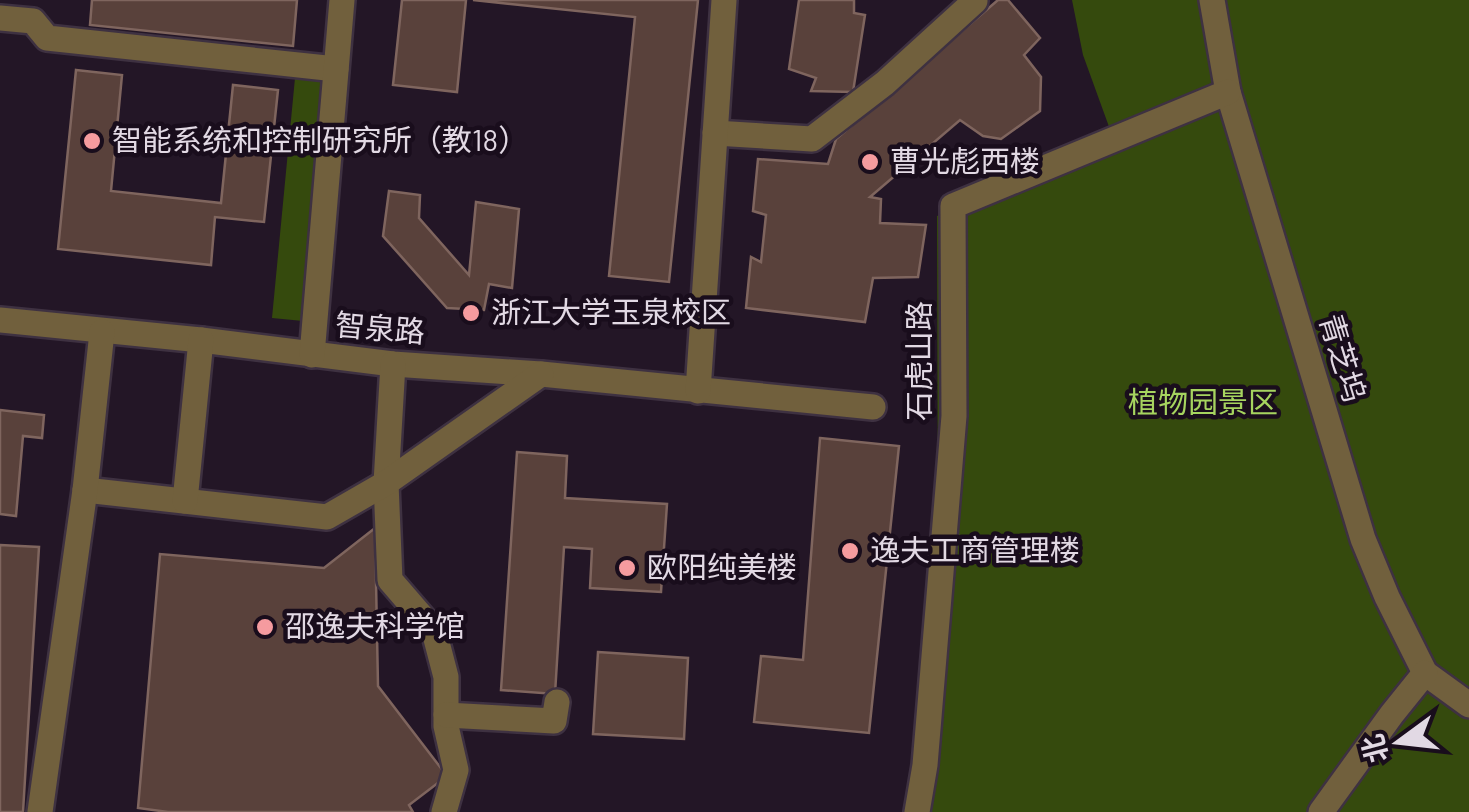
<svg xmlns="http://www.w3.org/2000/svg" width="1469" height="812" viewBox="0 0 1469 812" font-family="Barlow,'Noto Sans SC',sans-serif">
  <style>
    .green { fill: #354a0d }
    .building { fill: #59413b; stroke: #7f655e; stroke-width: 2.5 }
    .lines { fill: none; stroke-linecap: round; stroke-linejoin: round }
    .minor-casing { stroke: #3e3141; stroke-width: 30 }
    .minor { stroke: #71603d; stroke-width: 25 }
    .poi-dot { fill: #f59b9f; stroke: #190d1c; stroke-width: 4 }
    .labels { text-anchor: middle; stroke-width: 9; stroke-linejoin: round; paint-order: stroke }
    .poi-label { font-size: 30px; fill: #e2d9e4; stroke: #190d1c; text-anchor: start }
    .street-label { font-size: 30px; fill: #e2d9e4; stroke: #190d1c }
    .park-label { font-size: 30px; fill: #a6d45f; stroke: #190d1c }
  </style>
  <rect width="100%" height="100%" fill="#231626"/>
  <g class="green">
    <path d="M1072 0H1469V812H905L938 547 937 216 1116 146 1083 55Z"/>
    <path d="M295 78 328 81 303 321 272 318Z"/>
  </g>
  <g class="building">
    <path d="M92 0H297L293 46 90 25Z"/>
    <path d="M402 0H466L457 92 393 85Z"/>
    <path d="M473 0H698L669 282 609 276 635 17Z"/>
    <path d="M799 0H854V13L865 15 853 92 811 91 816 78 789 69Z"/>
    <path d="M998 0H1008L1040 38 1024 55 1041 77 1040 111 1001 139 983 136 960 120 870 197 881 199 880 223 926 225 918 277 873 278 865 322 746 308 751 257 761 262 766 215 753 211 758 159 828 164 836 139Z"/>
    <path d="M76 70 122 75 111 191 221 203 233 85 278 90 264 222 215 217 211 265 58 249Z"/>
    <path d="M389 191 420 195 419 218 469 275 476 202 519 209 512 288 489 284 484 310 447 308 383 236Z"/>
    <path d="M0 410 44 415 42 438 23 436 16 516 0 514Z"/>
    <path d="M820 438 899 446 869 733 754 722 761 656 803 660Z"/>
    <path d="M517 452 567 456 565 498 667 504 661 592 590 588 592 549 564 547 555 694 501 690Z"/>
    <path d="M375 528 378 686 447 776 409 805 413 812H168L138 808 160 554 324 568Z"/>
    <path d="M0 545 39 547 23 812H0Z"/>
    <path d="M598 652 688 658 684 739 593 734Z"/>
  </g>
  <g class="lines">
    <defs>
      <g id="minor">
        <path d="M1212 0 1228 92 1363 539 1387 597 1425 673 1469 705"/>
        <path d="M0 18 33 21 47 38 336 69"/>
        <path d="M715 133 812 139 885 83 975 1"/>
        <path d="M0 320 201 340 393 364 541 374 873 407"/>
        <path d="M312 355 342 0"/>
        <path d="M393 364 386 483 390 580 434 631 446 677V726L456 770 444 812"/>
        <path d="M698 391 724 0"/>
        <path d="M85 490 327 517 386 483 541 374"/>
        <path d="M185 501 201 340"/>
        <path d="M446 715 554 721 557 702"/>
        <path d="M40 812 85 490 102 332"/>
        <path d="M917 812 925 765 954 416 953 206 1228 92"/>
        <path d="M1321 812 1392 714 1425 673"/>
      </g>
    </defs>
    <use href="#minor" class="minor-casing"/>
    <use href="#minor" class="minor"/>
  </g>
  <g class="poi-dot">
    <circle cx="92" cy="141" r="10"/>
    <circle cx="870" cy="162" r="10"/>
    <circle cx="471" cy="313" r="10"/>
    <circle cx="850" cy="551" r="10"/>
    <circle cx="627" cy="568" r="10"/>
    <circle cx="265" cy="627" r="10"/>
  </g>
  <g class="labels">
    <g class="poi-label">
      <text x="112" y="151">智能系统和控制研究所（教18）</text>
      <text x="890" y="172">曹光彪西楼</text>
      <text x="491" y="323">浙江大学玉泉校区</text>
      <text x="870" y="561">逸夫工商管理楼</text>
      <text x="647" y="578">欧阳纯美楼</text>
      <text x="285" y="637">邵逸夫科学馆</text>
    </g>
    <g class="street-label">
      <text transform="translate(380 329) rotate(5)" y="10">智泉路</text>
      <text transform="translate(1342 358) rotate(73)" y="10">青芝坞</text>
      <text transform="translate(920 361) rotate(-90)" y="10">石虎山路</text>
    </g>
    <g class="park-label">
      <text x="1203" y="413">植物园景区</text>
    </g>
  </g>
  <g transform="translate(1399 742) rotate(255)" stroke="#190d1c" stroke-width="8" paint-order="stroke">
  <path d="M0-8L18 38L0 25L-18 38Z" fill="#e2d9e4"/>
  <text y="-15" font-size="28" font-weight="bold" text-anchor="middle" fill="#e2d9e4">北</text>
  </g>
</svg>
